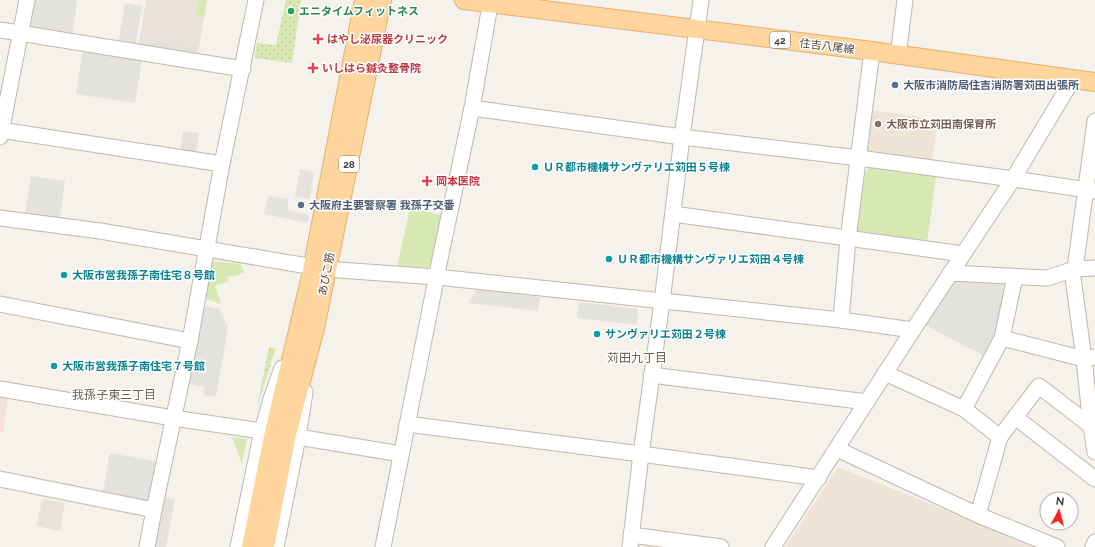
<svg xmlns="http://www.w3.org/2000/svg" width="1095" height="547" viewBox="0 0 1095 547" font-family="Raleway,'Noto Sans JP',sans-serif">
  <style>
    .residential { fill: #e9e2d9 }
    .education { fill: #eee4d5 }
    .medical { fill: #f5dfdf }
    .grass { fill: url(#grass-dots) }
    .park { fill: #d8e8b5 }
    .parking { fill: #e4e2df }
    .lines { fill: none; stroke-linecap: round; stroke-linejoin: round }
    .minor-casing { stroke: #c1b7ad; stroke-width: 17 }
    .major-casing { stroke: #e3b06c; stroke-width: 20 }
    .minor { stroke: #fff; stroke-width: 15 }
    .major { stroke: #fdd59d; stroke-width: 18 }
    .leisure-dot { fill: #2e9e5b; stroke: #fff; stroke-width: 1.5 }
    .health-dot { fill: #e0444e; stroke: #fff; stroke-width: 1.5 }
    .service-dot { fill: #5c6f8a; stroke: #fff; stroke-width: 1.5 }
    .education-dot { fill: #8d6e63; stroke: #fff; stroke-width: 1.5 }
    .culture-dot { fill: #0f9aa8; stroke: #fff; stroke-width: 1.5 }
    .labels { text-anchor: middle; stroke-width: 3; stroke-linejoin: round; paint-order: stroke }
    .shield { fill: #fff; stroke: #807a74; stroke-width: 1 }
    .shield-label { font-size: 10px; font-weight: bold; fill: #4a4139 }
    .leisure-label { font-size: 11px; font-weight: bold; fill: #27864d; stroke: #fff; text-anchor: start }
    .health-label { font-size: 11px; font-weight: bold; fill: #be3a42; stroke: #fff; text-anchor: start }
    .street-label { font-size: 11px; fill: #4a4139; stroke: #fff }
    .service-label { font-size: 11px; font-weight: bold; fill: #4e5e75; stroke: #fff; text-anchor: start }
    .education-label { font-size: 11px; font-weight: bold; fill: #785e54; stroke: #fff; text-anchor: start }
    .culture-label { font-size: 11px; font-weight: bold; fill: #0d838f; stroke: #fff; text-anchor: start }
    .neighbourhood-label { font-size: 12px; fill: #6c5d50; stroke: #fff }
  </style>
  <defs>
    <pattern id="grass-dots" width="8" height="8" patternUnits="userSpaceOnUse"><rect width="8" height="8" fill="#d8e8b5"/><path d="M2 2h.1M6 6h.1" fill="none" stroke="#bbc89c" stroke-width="1.8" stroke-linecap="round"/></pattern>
  </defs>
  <rect width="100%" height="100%" fill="#f5f1eb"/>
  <g class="residential">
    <path d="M146 0H207L197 58 138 48Z"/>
    <path d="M42 499 65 503 60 531 37 526Z"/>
  </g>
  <g class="education">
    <path d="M871 110 938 120 932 162 870 154 866 147Z"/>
    <path d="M838 467 1038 547H785Z"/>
  </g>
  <path class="medical" d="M0 397 8 398 3 432H0Z"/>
  <g class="grass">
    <path d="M286 0H301L292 63 254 58 257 43 276 45Z"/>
    <path d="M269 347 276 348 257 407Z"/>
  </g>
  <g class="park">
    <path d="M198 0H207L204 18 196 16Z"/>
    <path d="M870 167 936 176 927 243 859 235 857 230 865 173Z"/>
    <path d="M410 208 441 215 431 265 424 270 397 267Z"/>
    <path d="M211 261 240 264 245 272 238 275 227 277 228 281 215 286 221 304 204 298Z"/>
    <path d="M232 437 247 439 242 464Z"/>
  </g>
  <g class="parking">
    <path d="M33 0H77L72 35 29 29Z"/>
    <path d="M125 3 142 6 135 48 118 45Z"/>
    <path d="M147 39 191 46 190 52 146 45Z"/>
    <path d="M83 49 142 59 135 103 76 94Z"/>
    <path d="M183 131 199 133 196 153 180 150Z"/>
    <path d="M300 169 314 172 310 199 295 197Z"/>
    <path d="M31 176 65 181 60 218 25 213Z"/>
    <path d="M268 196 288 199V210L309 215 308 223 264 214Z"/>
    <path d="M956 278 1005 282 1008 287 998 336 986 357 923 324Z"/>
    <path d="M477 288 540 297 538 311 469 303Z"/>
    <path d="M579 302 638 309 637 325 577 318Z"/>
    <path d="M207 306 219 309 228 327 216 397 203 395 204 387 189 384 202 311Z"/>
    <path d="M110 453 159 462 152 499 146 504 102 496Z"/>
    <path d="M165 497 175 499 166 547H155Z"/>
  </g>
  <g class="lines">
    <defs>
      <g id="minor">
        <path d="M0 30 243 69"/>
        <path d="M898 56 905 0"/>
        <path d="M472 108 682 137 859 158 1013 179 1095 191"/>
        <path d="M0 130 222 164"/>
        <path d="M0 137 27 0"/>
        <path d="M673 214 963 254"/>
        <path d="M0 218 100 231 302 265 339 270 437 277 841 320 913 330"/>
        <path d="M1075 269 1095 121"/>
        <path d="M1072 270 1084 359 1091 426 1095 452"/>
        <path d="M950 273 1047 278 1075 269 1095 268"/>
        <path d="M0 304 190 341"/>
        <path d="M841 320 848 239 872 51"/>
        <path d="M1002 338 1084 359 1095 357"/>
        <path d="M885 373 964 409 1000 437 978 515"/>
        <path d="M651 375 867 402"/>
        <path d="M0 389 173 418 262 431"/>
        <path d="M964 409 1002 338 1015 277"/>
        <path d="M1015 417 1095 479"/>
        <path d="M407 424 641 454 662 302 682 137 701 0"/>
        <path d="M298 437 401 454"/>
        <path d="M1000 437 1039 386 1091 426"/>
        <path d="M837 449 978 515 1057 547"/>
        <path d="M0 479 154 510"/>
        <path d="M631 535 721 547"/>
        <path d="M147 547 154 510 190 341 222 164 256 0"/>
        <path d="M238 547 262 431 271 399 282 368"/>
        <path d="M276 547 298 437 305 392"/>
        <path d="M383 547 441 254 472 108 491 0"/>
        <path d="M630 547 641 454 819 478"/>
        <path d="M773 547 913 330 1013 179 1073 79"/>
        <path d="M1093 547 1095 542"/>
      </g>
      <g id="major">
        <path d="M464 0 872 51 1095 82"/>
        <path d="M251 547 274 432 311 276 364 0"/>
        <path d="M265 547 287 434 315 328 382 0"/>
      </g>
    </defs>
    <use href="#minor" class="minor-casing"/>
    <use href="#major" class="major-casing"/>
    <use href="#minor" class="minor"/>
    <use href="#major" class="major"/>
  </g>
  <circle class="leisure-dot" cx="291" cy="11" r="4"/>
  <g class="health-dot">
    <path d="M316 33h4v4h4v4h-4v4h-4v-4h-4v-4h4z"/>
    <path d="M311 62h4v4h4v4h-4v4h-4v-4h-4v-4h4z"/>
    <path d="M425 175h4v4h4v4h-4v4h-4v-4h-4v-4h4z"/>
  </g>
  <g class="service-dot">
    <circle cx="895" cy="85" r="4"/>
    <circle cx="301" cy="205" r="4"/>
  </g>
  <circle class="education-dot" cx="878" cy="124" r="4"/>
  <g class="culture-dot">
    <circle cx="535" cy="167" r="4"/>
    <circle cx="609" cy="259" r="4"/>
    <circle cx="64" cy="275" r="4"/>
    <circle cx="597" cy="334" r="4"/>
    <circle cx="54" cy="366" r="4"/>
  </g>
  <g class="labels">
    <g class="shield">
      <rect x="770" y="32" width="20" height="16" rx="3"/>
      <rect x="339" y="156" width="20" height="16" rx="3"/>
    </g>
    <g class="shield-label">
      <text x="780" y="44">42</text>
      <text x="349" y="168">28</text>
    </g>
    <g class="leisure-label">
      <text x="299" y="15">エニタイムフィットネス</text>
    </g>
    <g class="health-label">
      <text x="327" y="43">はやし泌尿器クリニック</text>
      <text x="322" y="72">いしはら鍼灸整骨院</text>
      <text x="436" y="185">岡本医院</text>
    </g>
    <g class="street-label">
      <text transform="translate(827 46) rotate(7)" y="4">住吉八尾線</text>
      <text transform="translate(326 274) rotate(-79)" y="4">あびこ筋</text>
    </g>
    <g class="service-label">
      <text x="903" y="89">大阪市消防局住吉消防署苅田出張所</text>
      <text x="309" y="209">大阪府主要警察署 我孫子交番</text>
    </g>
    <g class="education-label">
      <text x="886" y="128">大阪市立苅田南保育所</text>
    </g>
    <g class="culture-label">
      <text x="543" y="171">ＵＲ都市機構サンヴァリエ苅田５号棟</text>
      <text x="617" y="263">ＵＲ都市機構サンヴァリエ苅田４号棟</text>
      <text x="72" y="279">大阪市営我孫子南住宅８号館</text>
      <text x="605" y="338">サンヴァリエ苅田２号棟</text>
      <text x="62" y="370">大阪市営我孫子南住宅７号館</text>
    </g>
    <g class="neighbourhood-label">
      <text x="637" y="362">苅田九丁目</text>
      <text x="114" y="399">我孫子東三丁目</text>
    </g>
  </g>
  <g transform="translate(1059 511) rotate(7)"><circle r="19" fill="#ffffff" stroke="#b7b3b0"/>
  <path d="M0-3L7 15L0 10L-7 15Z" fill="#f62621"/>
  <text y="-6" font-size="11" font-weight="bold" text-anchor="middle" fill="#4a4139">N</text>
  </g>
</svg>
